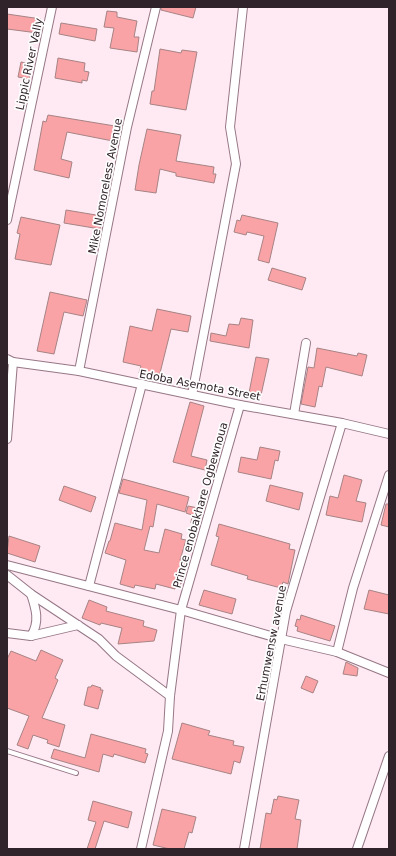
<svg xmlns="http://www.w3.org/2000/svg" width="396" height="856" viewBox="0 0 396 856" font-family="'DejaVu Sans',sans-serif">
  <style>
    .building { fill: #faa3a7; stroke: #a78384 }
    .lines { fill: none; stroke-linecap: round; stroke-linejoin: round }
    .lane-casing { stroke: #967786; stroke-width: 6 }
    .street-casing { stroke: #967786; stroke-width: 10 }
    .lane { stroke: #fff; stroke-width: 4 }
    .street { stroke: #fff; stroke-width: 8 }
    .labels { text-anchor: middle; stroke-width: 3.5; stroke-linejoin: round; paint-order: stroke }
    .street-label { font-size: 11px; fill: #302329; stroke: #fdfdfd }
  </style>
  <rect width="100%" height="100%" fill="#ffe9f3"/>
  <g class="building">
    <path d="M161 7H196L193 18 161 10Z"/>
    <path d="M107 11 117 12V17L137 21 134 37H139L137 52 110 48 114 28 104 27Z"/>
    <path d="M7 14 41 19 38 33 7 29Z"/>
    <path d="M61 23 97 29 95 41 59 34Z"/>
    <path d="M160 49 181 53 182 50 197 52 186 110 150 104 152 91H154Z"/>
    <path d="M58 58 85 63 84 71 89 72 87 81 82 80V83L55 78Z"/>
    <path d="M21 62 31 64 29 79 18 77Z"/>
    <path d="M48 115 121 127 118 142 67 132 61 159 72 162 69 178 34 170 43 121 46 122Z"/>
    <path d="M147 129 181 135 176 161 214 167 213 174H216L214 183 176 176V173L160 169 156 193 135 190 139 165Z"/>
    <path d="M66 210 102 216 100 229 64 223Z"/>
    <path d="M242 215 278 223 269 263 258 260 264 236 247 232 246 235 234 232 237 220 240 221Z"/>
    <path d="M21 217 60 225 51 265 15 259 20 234 17 233Z"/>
    <path d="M272 268 306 278 302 290 268 280Z"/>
    <path d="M50 292 87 300 83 316 64 312 54 354 37 351Z"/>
    <path d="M157 309 191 316 188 332 171 329 159 377 139 373 141 366 123 362 130 326 152 331Z"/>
    <path d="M241 318 253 320 249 348 210 341 211 333 226 336 229 324 239 325Z"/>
    <path d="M317 348 357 356 358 353 367 355 362 376 326 367 322 387 319 386 315 407 301 404 308 367 314 368Z"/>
    <path d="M256 357 269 359 261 395 249 393Z"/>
    <path d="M190 402 204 406 191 456 207 460 205 470 173 462Z"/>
    <path d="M260 447 280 451 278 461 275 460 271 479 238 472 241 457 257 460Z"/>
    <path d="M344 475 362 480 356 501 366 503 362 522 326 515 330 496 338 498Z"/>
    <path d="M123 479 189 497 185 512 157 504 153 527 150 526 144 550 159 553 165 529 182 534 181 539 186 540 180 560 187 562 181 584 176 583 175 589 156 584 155 589 135 585 134 588 120 584 126 560 105 553 109 541H110L115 523 142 530 147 500 119 493Z"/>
    <path d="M270 485 303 493 299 510 266 501Z"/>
    <path d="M64 486 96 497 91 512 59 500Z"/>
    <path d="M386 504H389V527L381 525Z"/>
    <path d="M188 506 203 509 198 525 191 523 192 515 186 513Z"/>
    <path d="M219 524 290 544 289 549 295 550 288 584 283 582 281 588 247 579 248 576 211 565 219 537 216 536Z"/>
    <path d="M9 536 40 546 35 562 7 553Z"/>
    <path d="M204 590 236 599 232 614 199 605Z"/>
    <path d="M369 590 389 595V614L364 609Z"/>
    <path d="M89 600 107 607 106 611 144 621 143 626 157 630 154 641 118 644 122 628 101 623 100 625 82 618Z"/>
    <path d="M301 615 335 626 330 641 297 631 298 627 295 626 297 619 300 620Z"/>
    <path d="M41 650 63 660 55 678 58 680 42 718 65 725 59 747 47 743 48 740 33 735 28 749 17 745 29 716 7 708V659L11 651 36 661Z"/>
    <path d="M346 662 358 668 357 676 343 674Z"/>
    <path d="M306 676 318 681 313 693 301 688Z"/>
    <path d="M92 685 101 688 100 690H103L98 709 84 705 88 687H91Z"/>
    <path d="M182 723 210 731 208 735 234 741 233 745 244 747 240 763 234 761 231 774 172 759Z"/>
    <path d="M91 734 146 749 145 753 148 754 145 763 114 754 113 757 103 754 99 772 51 758 54 749 85 758Z"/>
    <path d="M278 796 299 800 295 819 301 820 297 849H260L266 813 271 814 274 799 277 800Z"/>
    <path d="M93 801 132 812 128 828 104 821 95 849H87L96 822 88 820Z"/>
    <path d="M162 809 196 817 192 833 189 832 184 849H170L153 845Z"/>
  </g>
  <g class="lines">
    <defs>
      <path id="lane" d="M7 751 76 773"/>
      <g id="street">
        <path d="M7 220 52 7"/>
        <path d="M7 359 13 362 79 371 240 405 342 423 389 434"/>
        <path d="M79 371 127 127 156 7"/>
        <path d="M192 395 236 164 230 127 243 7"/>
        <path d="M294 414 306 343"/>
        <path d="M7 439 13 362"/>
        <path d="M7 565 181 610 281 639 337 652 389 673"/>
        <path d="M7 575 31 594 99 639 116 656 170 696"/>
        <path d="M89 586 142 384"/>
        <path d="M31 594C36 609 40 622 31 636"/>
        <path d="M7 633 31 636 78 625"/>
        <path d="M337 652 353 588 389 475"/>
        <path d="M141 849 168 731 170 696 181 610 240 405"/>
        <path d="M244 849 286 611 342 423"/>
        <path d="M357 849 389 756"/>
      </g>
    </defs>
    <use href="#lane" class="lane-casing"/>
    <use href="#street" class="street-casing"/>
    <use href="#lane" class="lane"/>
    <use href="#street" class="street"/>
  </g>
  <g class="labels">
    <g class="street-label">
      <text transform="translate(29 64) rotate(-78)" y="4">Lippic River Vally</text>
      <text transform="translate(105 186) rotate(-79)" y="4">Mike Nomoreless Avenue</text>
      <text transform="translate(200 385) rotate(11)" y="4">Edoba Asemota Street</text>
      <text transform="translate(200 505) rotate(-74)" y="4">Prince enobakhare Ogbewnoua</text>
      <text transform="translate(271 643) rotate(-79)" y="4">Erhumwensw avenue</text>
    </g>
  </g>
  <rect width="396" height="856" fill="none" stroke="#302329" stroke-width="16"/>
</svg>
